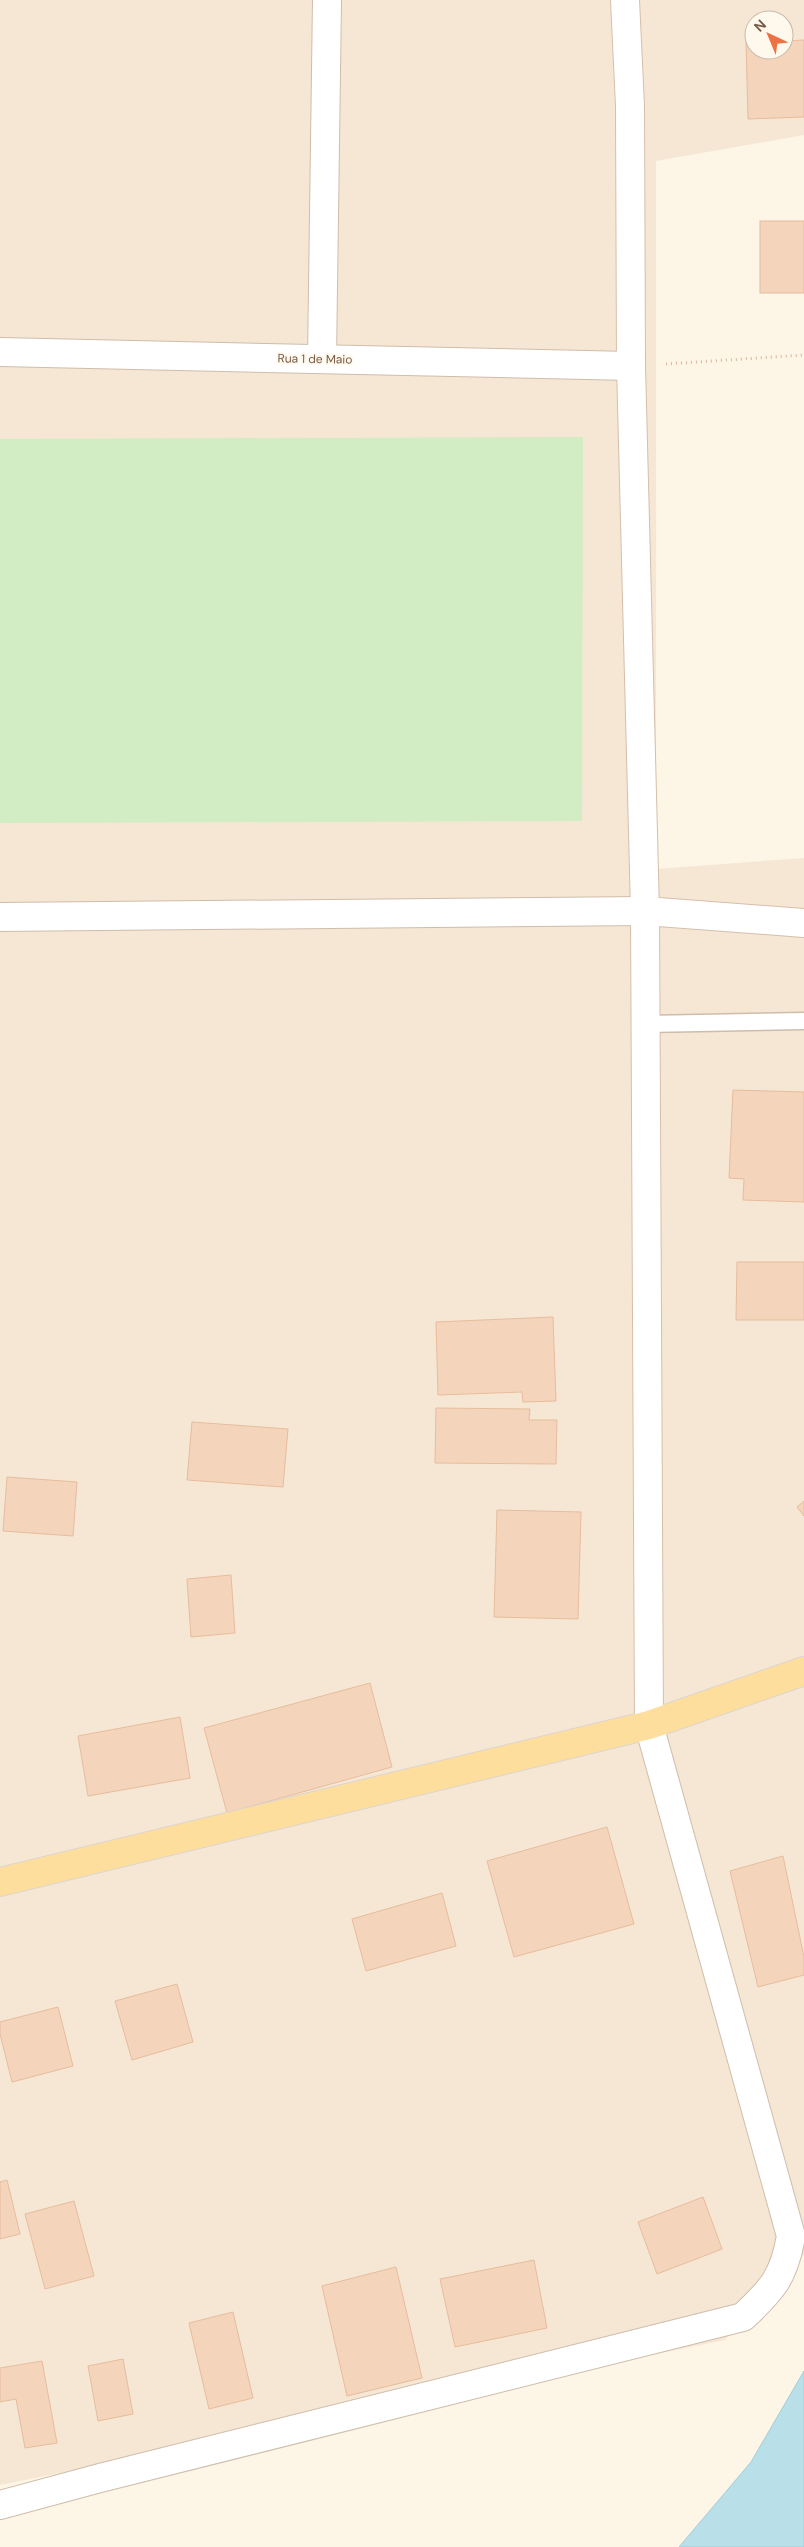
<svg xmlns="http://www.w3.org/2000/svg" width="804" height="2547" viewBox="0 0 804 2547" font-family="'DM Sans',sans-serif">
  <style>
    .residential { fill: #f5e7d4; fill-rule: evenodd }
    .green { fill: #d2ecc3 }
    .water { fill: #b9dfe8; stroke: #9fceda }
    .building { fill: #f4d5bc; stroke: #e7bc9c }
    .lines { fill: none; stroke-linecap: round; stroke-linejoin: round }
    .service-casing { stroke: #cfbdab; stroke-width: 19 }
    .minor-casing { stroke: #cfbdab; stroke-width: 30 }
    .secondary-casing { stroke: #d5bfab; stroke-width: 30 }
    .primary-casing { stroke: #dcd5d0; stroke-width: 30 }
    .path { stroke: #d9b89f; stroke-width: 3; stroke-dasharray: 1 4; stroke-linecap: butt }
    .service { stroke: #fff; stroke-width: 16 }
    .minor { stroke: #fff; stroke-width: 28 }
    .secondary { stroke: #fff; stroke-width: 28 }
    .primary { stroke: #fede9c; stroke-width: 28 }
    .labels { text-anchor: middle; stroke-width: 4; stroke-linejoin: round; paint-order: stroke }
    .street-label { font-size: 12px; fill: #785c49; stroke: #fff9ed }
  </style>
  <rect width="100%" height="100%" fill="#fdf5e6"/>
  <path class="residential" d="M0 0H804V135L656 161V869L804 858V2255L725 2340 0 2485ZM754 20H784V50H754Z"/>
  <path class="green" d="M583 437 582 821 0 823V439Z"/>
  <path class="water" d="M804 2371V2547H679L751 2462Z"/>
  <g class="building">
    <path d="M804 40V117L748 119 746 42H754V50H784V41Z"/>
    <rect x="760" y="221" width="44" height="72"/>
    <path d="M733 1090 804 1092V1202L743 1200 744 1179 729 1178Z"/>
    <path d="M737 1262H804V1320H736Z"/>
    <path d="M553 1317 556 1401 523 1402 522 1392 438 1395 436 1322Z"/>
    <path d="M436 1408 530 1409 529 1420H557L556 1464 435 1463Z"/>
    <path d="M192 1422 288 1429 283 1487 187 1480Z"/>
    <path d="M7 1477 77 1482 73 1536 3 1531Z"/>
    <path d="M804 1501V1516L797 1507Z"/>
    <path d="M497 1510 581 1512 578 1619 494 1617Z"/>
    <path d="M231 1575 235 1633 191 1637 187 1579Z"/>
    <path d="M370 1683 392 1767 227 1813 204 1728Z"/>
    <path d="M180 1717 190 1778 88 1796 78 1736Z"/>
    <path d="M607 1827 634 1924 514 1957 487 1861Z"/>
    <path d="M783 1856 804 1957V1975L758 1987 730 1871Z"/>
    <path d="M442 1893 456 1946 366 1971 352 1919Z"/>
    <path d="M177 1984 193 2042 132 2060 115 2001Z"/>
    <path d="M58 2007 73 2066 12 2082 0 2034V2022Z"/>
    <path d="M7 2180 20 2234 0 2239V2182Z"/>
    <path d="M703 2197 722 2249 657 2274 638 2222Z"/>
    <path d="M74 2201 94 2276 45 2289 25 2214Z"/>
    <path d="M534 2260 547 2328 455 2347 440 2279Z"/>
    <path d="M396 2267 422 2378 347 2396 322 2286Z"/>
    <path d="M233 2312 253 2398 209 2409 189 2323Z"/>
    <path d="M123 2359 133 2414 98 2421 88 2366Z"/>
    <path d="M42 2361 57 2443 25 2448 16 2399 0 2402V2368Z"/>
  </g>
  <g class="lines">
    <defs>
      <path id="service" d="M647 1024 804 1021"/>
      <g id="minor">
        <path d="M0 352 631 366"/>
        <path d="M322 359 327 0"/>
        <path d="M0 917 645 911"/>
        <path d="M0 2505 100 2478 743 2317C772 2290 784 2277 791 2236L649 1725"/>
      </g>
      <g id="secondary">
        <path d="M625 0 630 106 631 366 645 911 649 1725"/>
        <path d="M645 911 804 923"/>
      </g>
      <path id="primary" d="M0 1882 649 1725 804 1671"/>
    </defs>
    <use href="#service" class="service-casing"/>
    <use href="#minor" class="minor-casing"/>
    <use href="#secondary" class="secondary-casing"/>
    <use href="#primary" class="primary-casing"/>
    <path class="path" d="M666 364 804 355"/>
    <use href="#service" class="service"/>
    <use href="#minor" class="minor"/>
    <use href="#secondary" class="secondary"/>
    <use href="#primary" class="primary"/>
  </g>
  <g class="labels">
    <g class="street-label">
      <text transform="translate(315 359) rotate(1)" y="4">Rua 1 de Maio</text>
    </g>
  </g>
  <g transform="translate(769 35) rotate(316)"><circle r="24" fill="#fff9ed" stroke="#c9baab"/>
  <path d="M0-4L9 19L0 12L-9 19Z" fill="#ec7246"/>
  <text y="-8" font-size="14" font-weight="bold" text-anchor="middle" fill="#785c49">N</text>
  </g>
</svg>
